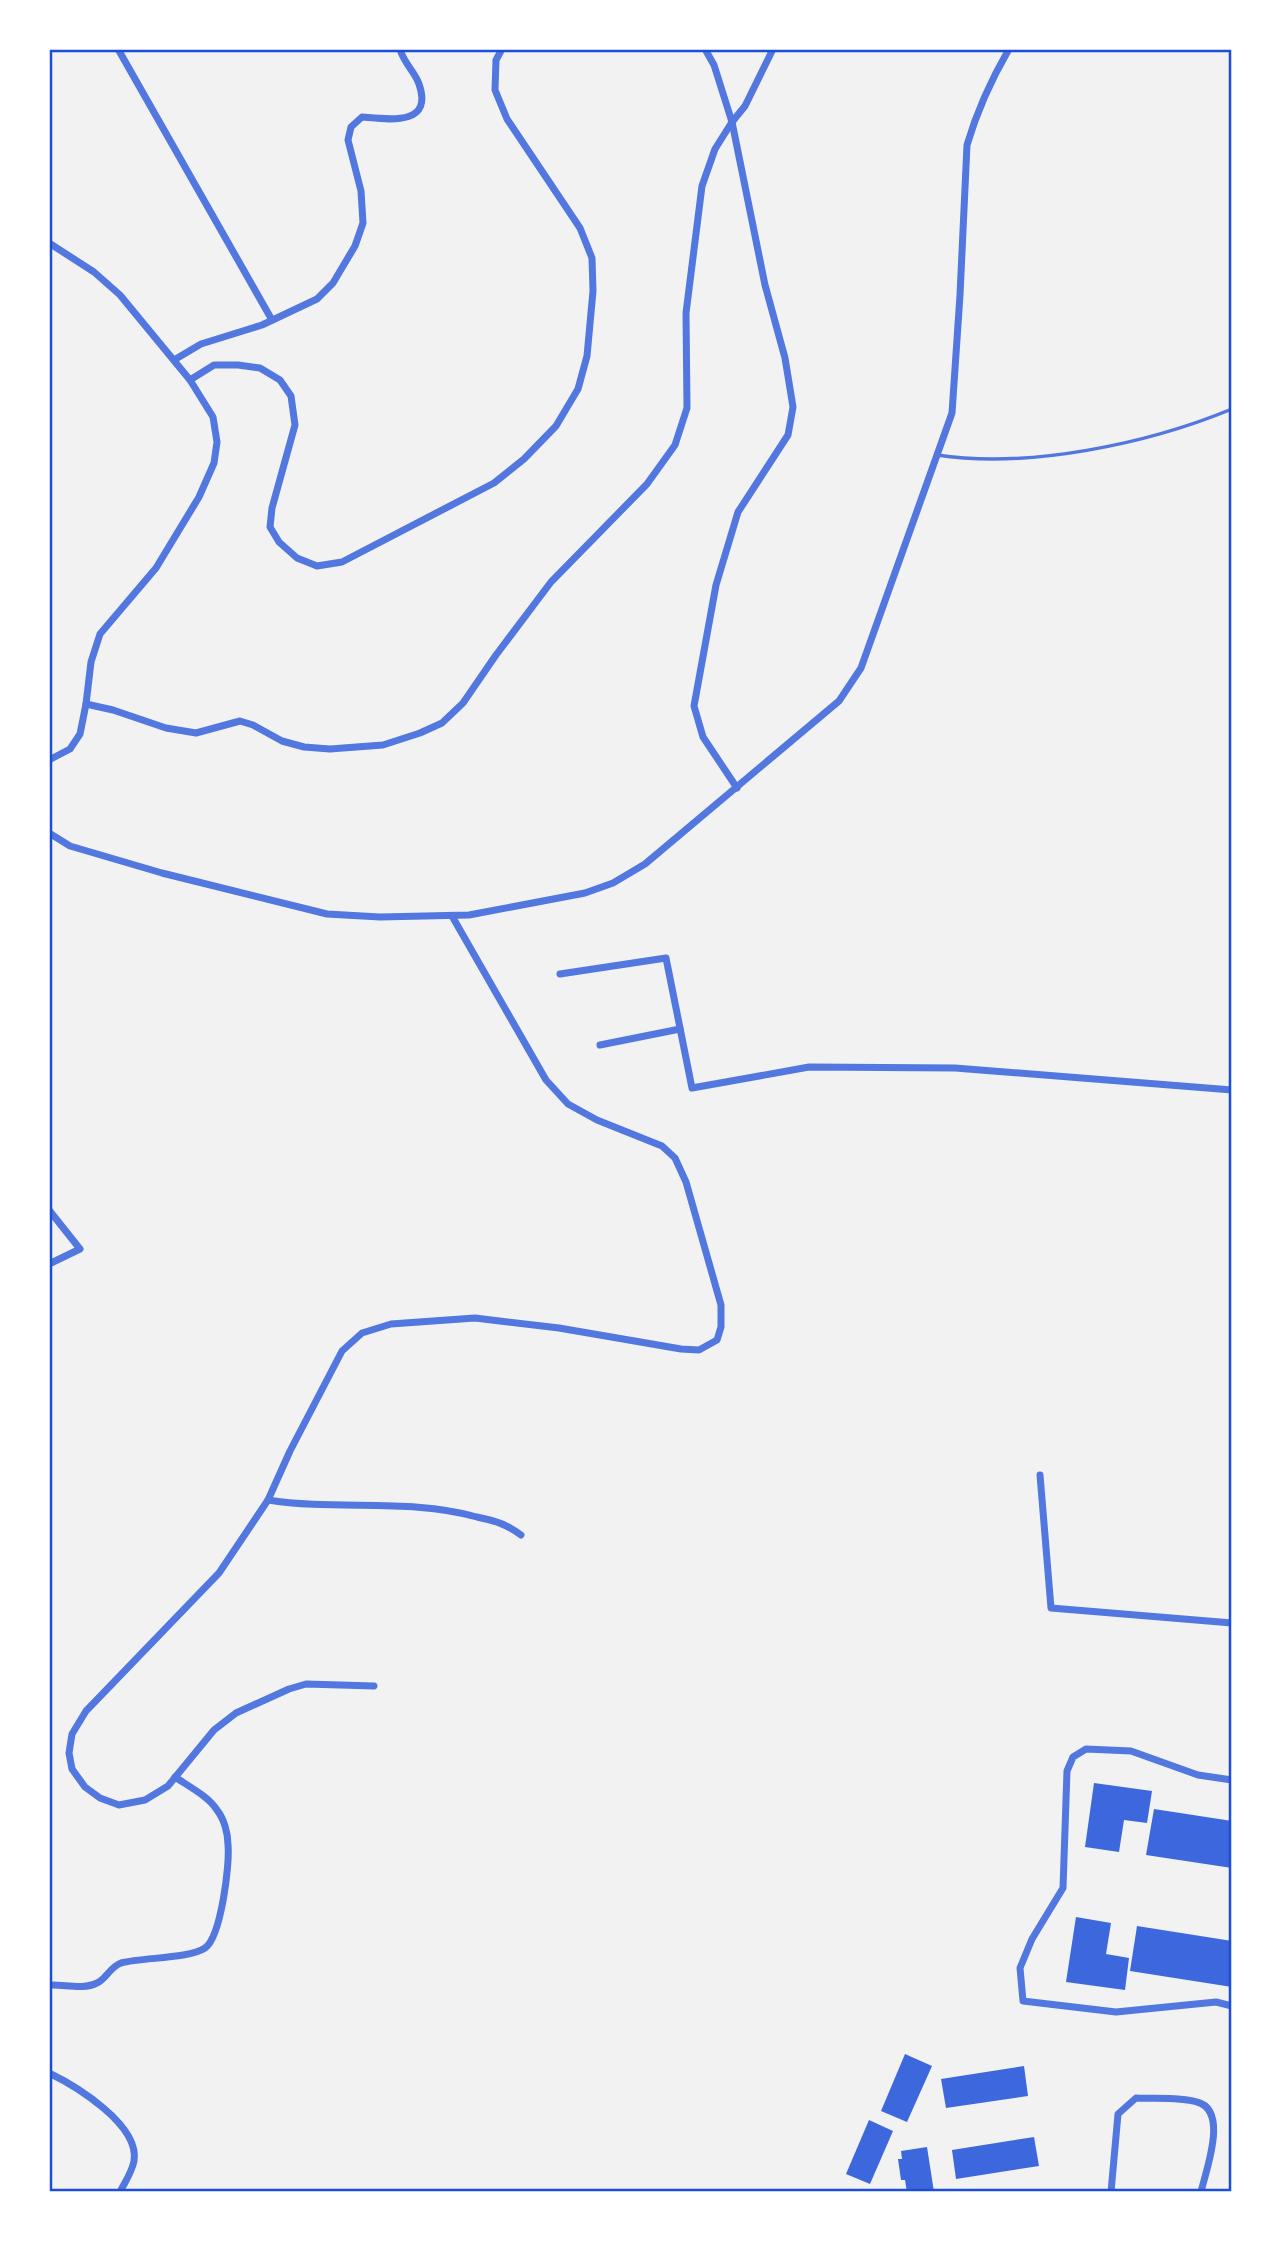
<svg xmlns="http://www.w3.org/2000/svg" width="1281" height="2241" viewBox="0 0 1281 2241" font-family="Inter,sans-serif">
  <style>
    .building { fill: #3d67dc }
    .lines { fill: none; stroke-linecap: round; stroke-linejoin: round }
    .service { stroke: #5277de; stroke-width: 3.5 }
    .minor { stroke: #5277de; stroke-width: 7 }
    .neatline { fill: none; stroke: #1d4ed8; stroke-width: 2.5 }
  </style>
  <rect width="100%" height="100%" fill="#f2f2f2"/>
  <g class="building">
    <path d="M1094 1783 1152 1791 1147 1823 1124 1820 1119 1852 1085 1847Z"/>
    <path d="M1154 1809 1232 1821V1868L1146 1855Z"/>
    <path d="M1076 1917 1111 1923 1106 1954 1129 1958 1125 1990 1066 1982Z"/>
    <path d="M1137 1926 1232 1941V1987L1130 1971Z"/>
    <path d="M905 2054 932 2066 907 2122 881 2111Z"/>
    <path d="M1024 2066 1028 2096 946 2108 941 2079Z"/>
    <path d="M869 2120 893 2131 870 2184 846 2174Z"/>
    <path d="M1034 2137 1039 2166 956 2179 952 2150Z"/>
    <path d="M927 2147 934 2192H907L905 2180H901L898 2159H902L901 2151Z"/>
  </g>
  <g class="lines">
    <path class="service" d="M937 455C1028 469 1147 444 1232 409"/>
    <g class="minor">
      <path d="M118 49 272 320"/>
      <path d="M705 49 714 65 732 122 765 285 785 358 793 407 788 435 738 512 716 585 694 706 703 737 737 788"/>
      <path d="M49 243 94 272 120 295 190 380 213 417 217 442 214 463 199 497 156 568 100 634 91 662 86 704 80 734 70 749 49 760"/>
      <path d="M174 360 201 344 262 325 317 299 333 283 355 246 363 223 361 191 348 140 351 127 362 117C387 119 434 127 419 84 415 72 403 62 400 49"/>
      <path d="M190 380 214 365H238L260 368 280 380 291 396 295 425 272 508 270 527 279 542 297 558 317 566 342 562 494 483 524 459 556 426 578 389 587 356 593 291 592 258 580 228 507 119 495 90 496 60 502 49"/>
      <path d="M86 704 113 710 166 728 196 733 240 721 253 725 282 741 304 747 330 749 383 745 420 733 442 723 463 703 496 655 551 582 647 484 675 445 687 408 686 313 702 186 715 149 732 122 745 106 773 49"/>
      <path d="M49 833 70 846 162 873 327 914 380 917 469 915 585 893 613 883 645 864 839 701 861 668 952 413 960 295 967 145C977 111 991 80 1009 49"/>
      <path d="M560 974 666 958 692 1088 809 1067 955 1068 1232 1090"/>
      <path d="M600 1045 680 1029"/>
      <path d="M49 1210 80 1249 49 1264"/>
      <path d="M1040 1475 1051 1608 1232 1623"/>
      <path d="M268 1500C338 1511 409 1498 477 1517 496 1521 506 1524 521 1535"/>
      <path d="M374 1686 306 1684 289 1689 236 1713 214 1730 168 1786 145 1800 119 1805 100 1798 85 1787 72 1769 69 1753 72 1734 86 1711 219 1573 268 1500 290 1451 342 1351 362 1333 391 1324 475 1318 559 1328 681 1349 699 1350 717 1340 721 1327V1305L686 1182 675 1158 662 1146 597 1120 568 1104 546 1080 452 916"/>
      <path d="M1232 1780 1198 1775 1131 1751 1086 1749 1073 1757 1067 1771 1063 1888 1032 1939 1020 1968 1023 2001 1116 2012 1216 2002 1232 2006"/>
      <path d="M49 1985C64 1984 83 1990 97 1983 106 1979 110 1967 121 1963 144 1957 188 1959 205 1948 221 1937 230 1864 228 1845 228 1833 224 1819 217 1810 208 1796 188 1786 175 1777"/>
      <path d="M49 2073C76 2086 140 2125 134 2161 132 2172 125 2182 120 2192"/>
      <path d="M1111 2192 1118 2114 1136 2098C1154 2099 1180 2097 1197 2102 1229 2110 1206 2170 1201 2192"/>
    </g>
  </g>
  <rect width="1281" height="2241" fill="none" stroke="#ffffff" stroke-width="102"/>
  <rect x="51" y="51" width="1179" height="2139" class="neatline"/>
</svg>
